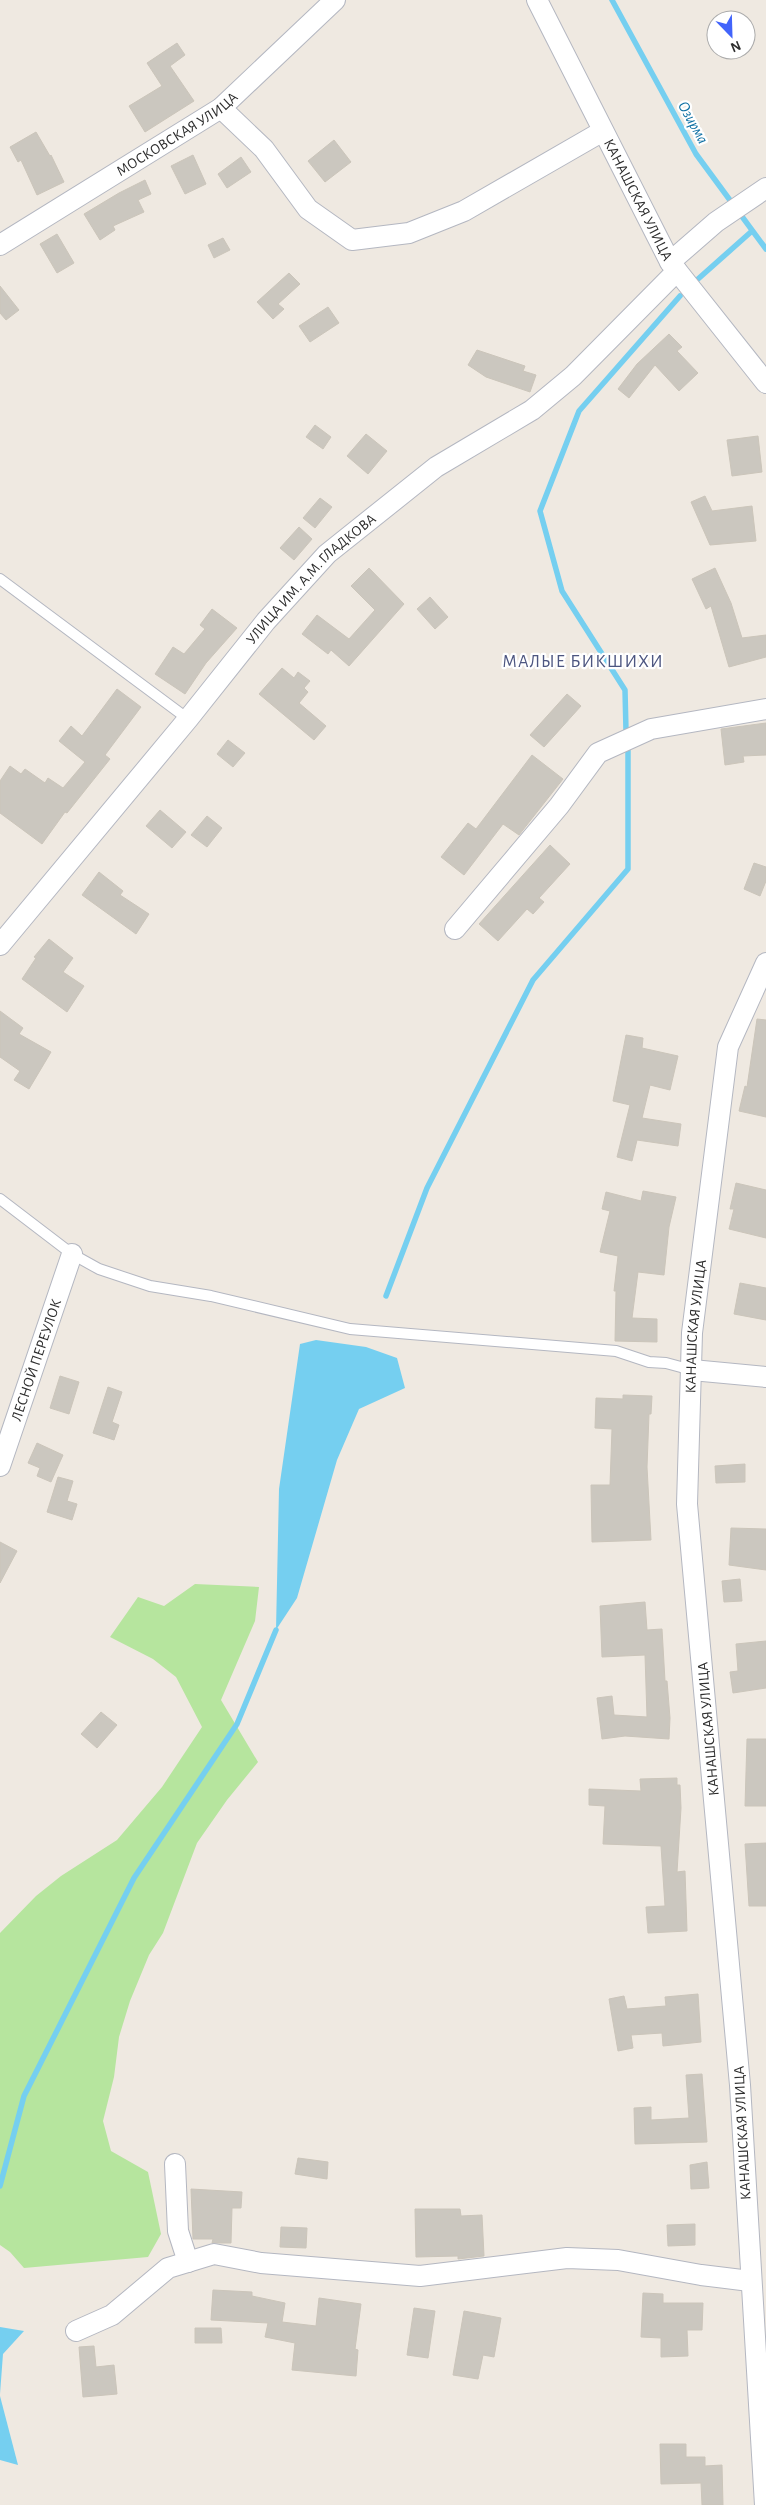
<svg xmlns="http://www.w3.org/2000/svg" width="766" height="2505" viewBox="0 0 766 2505" font-family="'Alegreya Sans',sans-serif">
  <style>
    .green { fill: #b6e59e }
    .water { fill: #75cff0 }
    .lines { fill: none; stroke-linecap: round; stroke-linejoin: round }
    .stream { stroke: #75cff0; stroke-width: 5.5 }
    .building { fill: #cbc7bf; stroke: #cbc5ba }
    .lane-casing { stroke: #b4b7c1; stroke-width: 12 }
    .street-casing { stroke: #b4b7c1; stroke-width: 22 }
    .lane { stroke: #fff; stroke-width: 10 }
    .street { stroke: #fff; stroke-width: 20 }
    .labels { text-anchor: middle; stroke-width: 4.5; stroke-linejoin: round; paint-order: stroke }
    .street-label { font-size: 15px; fill: #2e2e2e; stroke: #fff }
    .water-label { font-size: 16px; font-style: italic; fill: #0d6fa3; stroke: #fff }
    .quarter-label { font-size: 18px; letter-spacing: 1px; fill: #4d5680; stroke: #fff }
  </style>
  <rect width="100%" height="100%" fill="#efe9e1"/>
  <path class="green" d="M195 1584 259 1587 255 1621 221 1700 258 1762 227 1800 197 1843 163 1933 149 1955 130 2001 119 2037 114 2077 103 2121 111 2151 148 2172 161 2234 148 2257 24 2268 10 2252 0 2245V1933L36 1896 61 1876 117 1840 162 1787 202 1727 176 1677 153 1659 110 1637 138 1597 164 1606Z"/>
  <g class="water">
    <path d="M316 1340 366 1347 397 1358 405 1388 359 1409 337 1460 297 1598 276 1630 279 1489 300 1344Z"/>
    <path d="M0 2327 24 2331 3 2354 0 2394Z"/>
    <path d="M0 2396 18 2465 0 2460Z"/>
  </g>
  <g class="lines">
    <g class="stream">
      <path d="M612 0 696 154 766 249"/>
      <path d="M698 279 752 231"/>
      <path d="M626 731 625 690 562 591 540 511 579 411 680 296"/>
      <path d="M386 1296 427 1188 533 980 628 869V751"/>
      <path d="M0 2186 24 2096 134 1878 237 1724 276 1630"/>
    </g>
  </g>
  <g class="building">
    <path d="M177 43 185 55 170 66 194 101 145 132 129 106 162 86 147 63Z"/>
    <path d="M36 132 50 156 51 155 64 182 37 195 21 160 18 162 10 147Z"/>
    <path d="M334 140 351 162 325 182 308 161Z"/>
    <path d="M193 155 206 184 185 194 171 166Z"/>
    <path d="M241 157 251 172 227 188 218 174Z"/>
    <path d="M145 180 151 194 138 200 144 212 113 226 115 230 100 240 84 214 119 193Z"/>
    <path d="M57 234 74 263 57 273 40 244Z"/>
    <path d="M223 238 230 250 214 258 208 245Z"/>
    <path d="M289 273 300 284 278 304 284 309 273 319 257 302Z"/>
    <path d="M0 286 19 310 6 320 0 313Z"/>
    <path d="M328 307 339 323 310 342 299 326Z"/>
    <path d="M669 334 682 347 677 351 698 373 679 391 655 365 629 398 618 389 637 364Z"/>
    <path d="M477 350 525 366 523 371 536 375 530 392 486 377 468 365Z"/>
    <path d="M315 425 331 437 323 449 306 437Z"/>
    <path d="M366 434 387 451 368 474 347 456Z"/>
    <path d="M758 436 762 472 732 476 727 440Z"/>
    <path d="M705 496 712 511 752 506 756 541 710 545 691 502Z"/>
    <path d="M320 498 332 507 315 528 303 518Z"/>
    <path d="M299 527 312 539 294 560 280 548Z"/>
    <path d="M369 568 404 604 349 666 331 650 328 654 302 634 317 615 349 639 375 610 351 586Z"/>
    <path d="M715 568 731 603 742 638 766 635V657L729 667 711 606 706 609 692 579Z"/>
    <path d="M430 597 448 617 435 629 417 609Z"/>
    <path d="M212 609 237 628 206 663 185 694 155 674 173 647 184 654 205 629 200 625Z"/>
    <path d="M282 668 294 678 298 672 310 681 304 688 308 692 299 703 326 726 314 740 259 694Z"/>
    <path d="M117 689 141 707 105 755 110 759 67 813 65 812 42 844 0 813V781L10 766 21 774 25 769 45 783 48 778 63 788 85 762 59 741 71 726 82 736Z"/>
    <path d="M567 694 581 706 544 747 530 735Z"/>
    <path d="M766 723V755L743 756 744 762 725 765 721 729Z"/>
    <path d="M228 740 245 753 233 767 217 754Z"/>
    <path d="M532 755 563 779 519 835 503 824 464 875 441 857 468 823 476 829Z"/>
    <path d="M160 810 186 832 172 848 146 826Z"/>
    <path d="M207 816 222 828 207 847 191 835Z"/>
    <path d="M550 845 570 864 539 898 544 902 533 914 527 909 498 941 479 924Z"/>
    <path d="M754 863 766 867V881L760 896 744 889Z"/>
    <path d="M99 872 123 891 120 895 149 914 136 934 82 895Z"/>
    <path d="M49 939 73 958 63 972 84 986 67 1012 22 979 36 958 34 957Z"/>
    <path d="M0 1011 23 1028 19 1034 51 1052 29 1089 14 1080 20 1071 0 1057Z"/>
    <path d="M757 1019 766 1020V1117L739 1111 745 1086 747 1087Z"/>
    <path d="M626 1035 643 1038 642 1048 678 1056 670 1090 650 1085 642 1118 681 1124 678 1146 637 1140 632 1161 617 1157 630 1105 613 1101Z"/>
    <path d="M736 1183 766 1190V1238L729 1229 734 1209H730Z"/>
    <path d="M643 1191 676 1197 669 1227 664 1275 638 1272 632 1318 657 1319V1342L615 1341 616 1291H614L618 1256 600 1252 610 1211 602 1209 606 1192 641 1201Z"/>
    <path d="M740 1283 766 1288V1320L734 1314Z"/>
    <path d="M60 1376 79 1382 69 1414 50 1408Z"/>
    <path d="M108 1387 122 1392 112 1422 119 1425 114 1440 93 1433Z"/>
    <path d="M623 1395 652 1396 651 1414H649L647 1467 651 1540 592 1542 591 1485H610L612 1429 595 1428 596 1398 623 1399Z"/>
    <path d="M37 1443 63 1455 51 1482 37 1476 40 1468 28 1463Z"/>
    <path d="M745 1464V1482L716 1483 715 1466Z"/>
    <path d="M58 1477 73 1481 67 1501 77 1504 72 1520 47 1512Z"/>
    <path d="M731 1528 766 1529V1570L729 1565Z"/>
    <path d="M0 1542 17 1551 0 1583Z"/>
    <path d="M740 1579 742 1601 724 1602 722 1581Z"/>
    <path d="M645 1602 647 1630 662 1629 665 1681H667L670 1718 669 1739 625 1736 602 1739 597 1698 612 1696 614 1715 647 1717 645 1655 602 1657 600 1606Z"/>
    <path d="M766 1641V1688L733 1693 730 1672 738 1671 736 1644Z"/>
    <path d="M101 1712 117 1725 97 1748 81 1734Z"/>
    <path d="M747 1739H766V1806H745Z"/>
    <path d="M677 1778V1785H680L681 1808 677 1872 685 1871 687 1931 648 1933 646 1907 665 1906 661 1846 603 1844 605 1806 589 1805V1789L641 1791 640 1779Z"/>
    <path d="M766 1843V1906H749L745 1844Z"/>
    <path d="M698 1994 701 2042 663 2046 662 2033 631 2035 633 2048 618 2051 609 1999 624 1996 627 2009 666 2006 665 1997Z"/>
    <path d="M702 2074 707 2142 635 2144 634 2108 651 2107V2120L689 2118 686 2075Z"/>
    <path d="M298 2158 328 2162 327 2179 295 2174Z"/>
    <path d="M707 2162 709 2188 691 2189 690 2165Z"/>
    <path d="M191 2189 242 2192 241 2208H232L231 2243H212L213 2239H193Z"/>
    <path d="M415 2209H460L461 2216 482 2215 484 2256 458 2259V2256L416 2257Z"/>
    <path d="M695 2224V2245L668 2246 667 2225Z"/>
    <path d="M281 2227 307 2228 306 2248 280 2247Z"/>
    <path d="M213 2290 252 2292V2296L285 2303 282 2322 316 2326 319 2298 361 2304 355 2349 358 2350 356 2376 292 2370 295 2343 265 2337 268 2323 211 2320Z"/>
    <path d="M643 2293 663 2294V2303H703L702 2330H687L688 2356 661 2357V2338L641 2337Z"/>
    <path d="M414 2308 435 2311 428 2358 407 2355Z"/>
    <path d="M464 2311 501 2318 494 2357 483 2355 478 2379 453 2375Z"/>
    <path d="M195 2328H221L222 2343H195Z"/>
    <path d="M94 2346 96 2367 114 2365 117 2394 83 2397 79 2347Z"/>
    <path d="M660 2444H686V2457H705V2466L722 2465 723 2505H702L701 2483 661 2484Z"/>
  </g>
  <g class="lines">
    <defs>
      <g id="lane">
        <path d="M0 579 188 719"/>
        <path d="M0 1199 72 1254 99 1269 150 1286 211 1296 350 1329 616 1351 649 1362 666 1363 692 1370"/>
      </g>
      <g id="street">
        <path id="s1" d="M537 0 670 262 766 383"/>
        <path d="M221 108 264 149 308 209 352 240 409 233 464 211 603 131"/>
        <path id="s2" d="M0 245 221 108 335 0"/>
        <path d="M670 262 716 222 766 188"/>
        <path d="M455 929 559 806 598 753 651 729 766 709"/>
        <path id="s3" d="M0 945 188 719 266 621 327 554 436 467 532 410 573 376 677 271"/>
        <path d="M692 1370 766 1377"/>
        <path id="s4" d="M0 1466 72 1254"/>
        <path d="M175 2164 178 2231 188 2262"/>
        <path d="M76 2331 112 2315 168 2268 214 2254 261 2263 420 2276 567 2258 618 2260 701 2275 750 2281"/>
        <path id="s5" d="M765 2505 740 2085 687 1504 692 1333 728 1047 766 963"/>
      </g>
    </defs>
    <use href="#lane" class="lane-casing"/>
    <use href="#street" class="street-casing"/>
    <use href="#lane" class="lane"/>
    <use href="#street" class="street"/>
  </g>
  <g class="labels">
    <g class="street-label">
      <text dy="5" stroke="none"><textPath href="#s2" startOffset="209">МОСКОВСКАЯ УЛИЦА</textPath></text>
      <text dy="5" stroke="none"><textPath href="#s1" startOffset="224">КАНАШСКАЯ УЛИЦА</textPath></text>
      <text dy="5" stroke="none"><textPath href="#s3" startOffset="481">УЛИЦА ИМ. А.М. ГЛАДКОВА</textPath></text>
      <text dy="5" stroke="none"><textPath href="#s5" startOffset="1182">КАНАШСКАЯ УЛИЦА</textPath></text>
      <text dy="5" stroke="none"><textPath href="#s4" startOffset="112">ЛЕСНОЙ ПЕРЕУЛОК</textPath></text>
      <text transform="translate(708 1729) rotate(-95)" y="5">КАНАШСКАЯ УЛИЦА</text>
      <text transform="translate(742 2133) rotate(-93)" y="5">КАНАШСКАЯ УЛИЦА</text>
    </g>
    <g class="water-label">
      <text transform="translate(694 122) rotate(61)" y="6">Озирма</text>
    </g>
    <g class="quarter-label">
      <text x="583" y="667">МАЛЫЕ БИКШИХИ</text>
    </g>
  </g>
  <g transform="translate(731 35) rotate(157)"><circle r="24" fill="#ffffff" stroke="#ababab"/>
  <path d="M0-4L9 19L0 12L-9 19Z" fill="#4264fb"/>
  <text y="-8" font-size="14" font-weight="bold" text-anchor="middle" fill="#2e2e2e">N</text>
  </g>
</svg>
